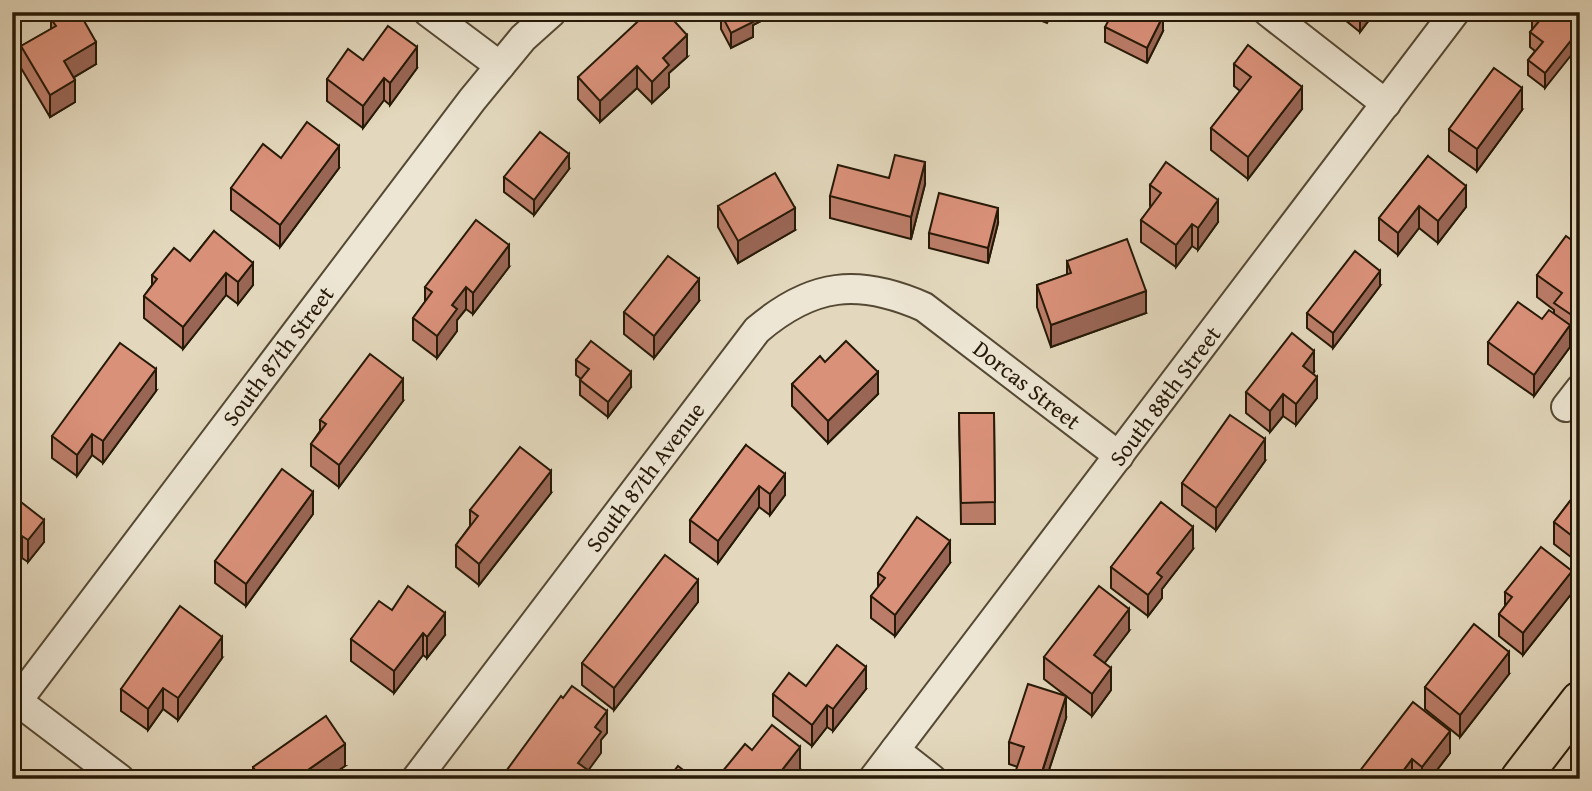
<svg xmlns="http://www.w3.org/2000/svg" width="1592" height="791" viewBox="0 0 1592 791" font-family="'Gentium Book Plus',serif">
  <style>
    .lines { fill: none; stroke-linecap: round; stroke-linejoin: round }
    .street-casing { stroke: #554934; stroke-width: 32 }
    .primary-casing { stroke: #261907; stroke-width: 42 }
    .street { stroke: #ede6d4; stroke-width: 28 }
    .primary { stroke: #e3d8bd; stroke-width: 38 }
    .wall { fill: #bb7d69; stroke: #261907; stroke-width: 2 }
    .shaded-wall { fill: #965; stroke: #261907; stroke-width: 2 }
    .building { fill: #da917a; stroke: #261907; stroke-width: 2 }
    .labels { text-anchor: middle; stroke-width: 5; stroke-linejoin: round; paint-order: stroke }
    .street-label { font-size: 23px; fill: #261907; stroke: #ede6d4 }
  </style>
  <rect width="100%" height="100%" fill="#e3d8bd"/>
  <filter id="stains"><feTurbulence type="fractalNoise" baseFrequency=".00286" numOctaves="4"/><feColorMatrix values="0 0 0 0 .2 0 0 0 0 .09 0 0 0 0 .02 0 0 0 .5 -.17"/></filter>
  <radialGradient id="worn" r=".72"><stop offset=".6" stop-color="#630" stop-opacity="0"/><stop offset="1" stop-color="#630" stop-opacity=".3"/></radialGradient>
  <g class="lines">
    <defs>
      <g id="street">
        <path d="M428 12 500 66"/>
        <path d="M1268 12 1386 104"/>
        <path d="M1566 407 1580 389"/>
        <path d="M12 697 120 779"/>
        <path d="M12 708 472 100 523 38 552 12"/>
        <path d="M895 750 932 779"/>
        <path d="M416 779 757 330C812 283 858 278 924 307L1119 456"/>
        <path d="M873 779 1455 12"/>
      </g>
      <path id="primary" d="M1520 779 1580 701"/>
    </defs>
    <use href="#street" class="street-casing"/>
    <use href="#primary" class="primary-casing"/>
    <use href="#street" class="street"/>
    <use href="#primary" class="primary"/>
  </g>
  <g class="wall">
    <path d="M724 12H779L753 25V37L731 48 721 29V14Z"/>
    <path d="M1019 12H1051L1047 23Z"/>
    <path d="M1335 12H1375L1360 32Z"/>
    <path d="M1580 12 1545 88 1528 75V60L1535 51 1530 47V32L1533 29H1532V13Z"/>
    <path d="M51 19 96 64 73 78 75 102 50 117 21 68V46L51 29Z"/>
    <path d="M1105 27 1163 31 1147 63 1105 42Z"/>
    <path d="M687 57 669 73V87L652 103 637 88 600 122 578 99V77Z"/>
    <path d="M363 60 417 68 390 105 384 100 363 128 327 101V79Z"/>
    <path d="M1234 64 1302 109 1248 179 1211 150V128L1240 91 1234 86Z"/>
    <path d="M1522 110 1477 171 1449 151V129Z"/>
    <path d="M1428 156 1466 207 1438 243 1419 228 1398 255 1379 240V218Z"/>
    <path d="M281 158 339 168 280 247 231 210V188Z"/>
    <path d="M569 169 534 215 504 192V177Z"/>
    <path d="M889 178 925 184 911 239 830 218V196Z"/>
    <path d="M1150 185 1218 222 1198 250 1192 246 1176 267 1141 242V220L1151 207 1150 206Z"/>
    <path d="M718 206 795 230 738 263 718 227Z"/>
    <path d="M998 223 988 263 929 248V233Z"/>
    <path d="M214 231 253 285 238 304 226 295 183 349 144 318V296L152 285V275L190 261Z"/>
    <path d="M1580 246 1576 340 1570 336V347L1534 396 1488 364V342L1554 314V310L1537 297V275Z"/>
    <path d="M1067 261 1146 313 1051 347 1037 307V285L1067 275Z"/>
    <path d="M509 267 473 314 466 309 457 320V331L437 358 413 340V318L425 302V287Z"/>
    <path d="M1380 286 1333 348 1307 328V313Z"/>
    <path d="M699 301 654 358 624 334V312Z"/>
    <path d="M576 360 631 387 608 417 580 395V380L581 379 576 375Z"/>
    <path d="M825 362 878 394 828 443 792 406V384Z"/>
    <path d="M1314 372 1313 374 1317 398 1296 425 1283 416 1270 432 1246 413V392Z"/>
    <path d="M156 391 103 463 92 455 77 476 52 458V436Z"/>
    <path d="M403 401 339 487 311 466V444L320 431V420Z"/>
    <path d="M959 413H994L995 524H961Z"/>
    <path d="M746 445 785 495 770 515 759 507 718 563 690 542V520Z"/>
    <path d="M1265 461 1216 530 1182 505V483Z"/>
    <path d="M1580 488V564L1554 544V522Z"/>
    <path d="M551 493 479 585 456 567V545L470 526V510Z"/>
    <path d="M12 495 44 542 28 562 22 558 12 571Z"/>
    <path d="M313 514 246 606 215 583V561Z"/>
    <path d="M1193 549 1162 589V598L1148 616 1111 588V567Z"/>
    <path d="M950 563 895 636 871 618V596L878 588V573Z"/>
    <path d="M1505 592 1572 593 1523 655 1499 636V614L1505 606Z"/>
    <path d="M698 602 614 710 582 685V663Z"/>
    <path d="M392 610 445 635 427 658 423 655 394 693 351 661V639Z"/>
    <path d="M1129 631 1104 663 1111 690 1092 716 1044 679V657Z"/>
    <path d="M222 658 178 720 163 709 148 730 121 711V689Z"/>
    <path d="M1509 674 1460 737 1425 709V687Z"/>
    <path d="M806 686 866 689 833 731 827 727 812 746 773 716V694Z"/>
    <path d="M1066 718 1046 779H1016L1018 767 1009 764V742Z"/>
    <path d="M1450 731V753L1430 779H1359V772Z"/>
    <path d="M752 750 800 769 792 779H722V772Z"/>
    <path d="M345 766 326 779H253V767Z"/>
  </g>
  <g class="shaded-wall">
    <path d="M748 12H779L753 25V37L731 48V33Z"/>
    <path d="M1047 12H1051L1047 23Z"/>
    <path d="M1360 12H1375L1360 32Z"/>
    <path d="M1163 16V31L1147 63V48Z"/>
    <path d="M1580 29V44L1545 88V73Z"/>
    <path d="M687 35V57L669 73V87L652 103V82L663 58Z"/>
    <path d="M96 42V64L64 83V61Z"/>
    <path d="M417 47V68L390 105V83Z"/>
    <path d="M637 66V88L600 122V101Z"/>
    <path d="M384 78V100L363 128V106Z"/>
    <path d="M75 80V102L50 117V95Z"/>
    <path d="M1302 87V109L1248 179V157Z"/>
    <path d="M1522 88V110L1477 171V149Z"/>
    <path d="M339 146V168L280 247V225Z"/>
    <path d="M569 154V169L534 215V200Z"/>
    <path d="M925 162V184L911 239V217Z"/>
    <path d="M1466 186V207L1438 243V221Z"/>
    <path d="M1218 200V222L1198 250V228Z"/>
    <path d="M1419 206V228L1398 255V233Z"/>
    <path d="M795 208V230L738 263V241Z"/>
    <path d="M998 208V223L988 263V248Z"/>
    <path d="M1192 224V246L1176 267V245Z"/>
    <path d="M509 245V267L473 314V293Z"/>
    <path d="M253 263V285L238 304V282Z"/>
    <path d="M1380 271V286L1333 348V333Z"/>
    <path d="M226 273V295L183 349V327Z"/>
    <path d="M699 279V301L654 358V336Z"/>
    <path d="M466 287V309L457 320V331L437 358V336L452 305Z"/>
    <path d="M1146 291V313L1051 347V325Z"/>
    <path d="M1580 313V334L1576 340V318Z"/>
    <path d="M1570 325V347L1534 396V375Z"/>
    <path d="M1314 351V372L1303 387V366Z"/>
    <path d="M156 369V391L103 463V441Z"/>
    <path d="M631 372V387L608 417V402Z"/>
    <path d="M878 372V394L828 443V421Z"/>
    <path d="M1317 377V398L1296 425V404Z"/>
    <path d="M403 379V401L339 487V465Z"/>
    <path d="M1283 394V416L1270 432V411Z"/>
    <path d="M92 434V455L77 476V455Z"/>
    <path d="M1265 439V461L1216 530V508Z"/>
    <path d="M551 471V493L479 585V564Z"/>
    <path d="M785 474V495L770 515V494Z"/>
    <path d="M759 486V507L718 563V541Z"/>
    <path d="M313 492V514L246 606V584Z"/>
    <path d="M44 520V542L28 562V540Z"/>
    <path d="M1193 527V549L1162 589V598L1148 616V595L1157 573Z"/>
    <path d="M22 536V558L12 571V550Z"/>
    <path d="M950 541V563L895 636V615Z"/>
    <path d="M1572 571V593L1523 655V633Z"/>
    <path d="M698 580V602L614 710V688Z"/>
    <path d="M1129 609V631L1094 677V655Z"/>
    <path d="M445 613V635L427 658V637Z"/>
    <path d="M423 633V655L394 693V671Z"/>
    <path d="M222 637V658L178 720V698Z"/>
    <path d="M1509 652V674L1460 737V715Z"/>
    <path d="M866 667V689L833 731V709Z"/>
    <path d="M1111 668V690L1092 716V694Z"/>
    <path d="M163 688V709L148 730V709Z"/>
    <path d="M1066 696V718L1046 779H1040Z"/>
    <path d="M827 705V727L812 746V725Z"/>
    <path d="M607 711V733L601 740V753L582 779 578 763 595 727Z"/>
    <path d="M1450 731V753L1430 779H1422V767Z"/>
    <path d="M345 744V766L326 779H295Z"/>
    <path d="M800 747V769L792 779H775Z"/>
    <path d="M1412 759V779H1397Z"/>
  </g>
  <g class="building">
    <path d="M62 12H79L96 42 64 61 75 80 50 95 21 46 56 26 51 19Z"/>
    <path d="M648 12H666L687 35 663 58 669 65 652 82 637 66 600 101 578 77Z"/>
    <path d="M724 12H749L753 22 731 33 721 14Z"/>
    <path d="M1113 12H1156L1163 16 1147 48 1105 27Z"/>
    <path d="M1533 12H1580V29L1545 73 1528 60 1543 42 1530 32 1540 20 1532 13Z"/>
    <path d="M388 26 417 47 390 83 384 78 363 106 327 79 348 49 363 60Z"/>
    <path d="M1248 45 1302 87 1248 157 1211 128 1251 77 1234 64Z"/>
    <path d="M1494 68 1522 88 1477 149 1449 129Z"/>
    <path d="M307 122 339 146 280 225 231 188 263 144 281 158Z"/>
    <path d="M540 132 569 154 534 200 504 177Z"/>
    <path d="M895 155 925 162 911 217 830 196 838 165 889 178Z"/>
    <path d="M1428 156 1466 186 1438 221 1419 206 1398 233 1379 218Z"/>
    <path d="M1166 162 1218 200 1198 228 1192 224 1176 245 1141 220 1161 193 1150 185Z"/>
    <path d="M775 173 795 208 738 241 718 206Z"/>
    <path d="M939 193 998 208 988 248 929 233Z"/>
    <path d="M476 220 509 245 473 293 466 287 452 305 457 309 437 336 413 318 432 292 425 287Z"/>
    <path d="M214 231 253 263 238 282 226 273 183 327 144 296 157 279 152 275 174 248 190 261Z"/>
    <path d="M1566 236 1580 246V313L1576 318 1554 303 1562 293 1537 275Z"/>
    <path d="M1127 239 1146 291 1051 325 1037 285 1071 273 1067 261Z"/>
    <path d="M1355 251 1380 271 1333 333 1307 313Z"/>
    <path d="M668 256 699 279 654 336 624 312Z"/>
    <path d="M1518 302 1542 319 1549 310 1570 325 1534 375 1488 342Z"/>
    <path d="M1292 333 1314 351 1303 366 1317 377 1296 404 1283 394 1270 411 1246 392Z"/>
    <path d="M591 341 631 372 608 402 580 380 589 369 576 360Z"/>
    <path d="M846 341 878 372 828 421 792 384 820 356 825 362Z"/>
    <path d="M120 343 156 369 103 441 92 434 77 455 52 436Z"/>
    <path d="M370 354 403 379 339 465 311 444 326 424 320 420Z"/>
    <path d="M959 413H994L995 502 961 503Z"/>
    <path d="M1230 415 1265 439 1216 508 1182 483Z"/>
    <path d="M746 445 785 474 770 494 759 486 718 541 690 520Z"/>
    <path d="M520 447 551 471 479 564 456 545 478 516 470 510Z"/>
    <path d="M282 469 313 492 246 584 215 561Z"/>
    <path d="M1580 488V542L1554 522Z"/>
    <path d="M12 495 44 520 28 540 22 536 12 550Z"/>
    <path d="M1161 502 1193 527 1157 573 1162 577 1148 595 1111 567Z"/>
    <path d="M917 517 950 541 895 615 871 596 885 578 878 573Z"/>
    <path d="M1541 547 1572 571 1523 633 1499 614 1512 597 1505 592Z"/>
    <path d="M665 555 698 580 614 688 582 663Z"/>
    <path d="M408 586 445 613 427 637 423 633 394 671 351 639 379 601 392 610Z"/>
    <path d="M1099 586 1129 609 1094 655 1111 668 1092 694 1044 657Z"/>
    <path d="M180 606 222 637 178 698 163 688 148 709 121 689Z"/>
    <path d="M1474 624 1509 652 1460 715 1425 687Z"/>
    <path d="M837 645 866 667 833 709 827 705 812 725 773 694 789 673 806 686Z"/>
    <path d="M1028 684 1066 696 1040 778 1016 770 1024 747 1009 742Z"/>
    <path d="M572 686 607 711 595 727 601 732 578 763 595 775 592 779 501 778 561 696 563 698Z"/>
    <path d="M1413 702 1450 731 1422 767 1412 759 1397 779H1368L1359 772Z"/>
    <path d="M326 716 345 744 295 779H261L253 767Z"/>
    <path d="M772 725 800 747 775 779H730L722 772 745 744 752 750Z"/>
    <path d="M678 766 695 779H668Z"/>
  </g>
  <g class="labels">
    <g class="street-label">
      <text transform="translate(278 356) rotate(-53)" y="8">South 87th Street</text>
      <text transform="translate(1027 385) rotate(38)" y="8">Dorcas Street</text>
      <text transform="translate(1165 396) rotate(-53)" y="8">South 88th Street</text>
      <text transform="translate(645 477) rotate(-53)" y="8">South 87th Avenue</text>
    </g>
  </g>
  <rect width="1592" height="791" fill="none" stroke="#e3d8bd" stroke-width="42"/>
  <rect x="14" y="14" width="1564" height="763" fill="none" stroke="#261907" stroke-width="3.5"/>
  <rect x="21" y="21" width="1550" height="749" fill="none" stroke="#261907" stroke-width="2"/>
  <rect width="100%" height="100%" filter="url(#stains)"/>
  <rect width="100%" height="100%" fill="url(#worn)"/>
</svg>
